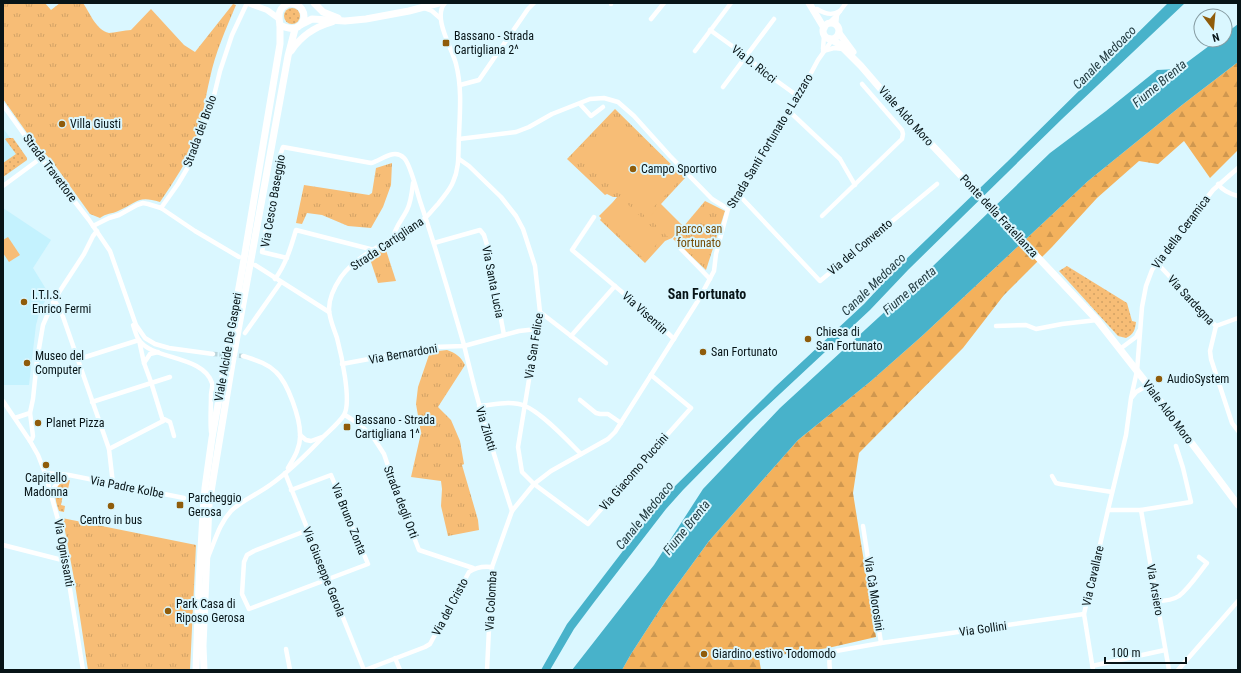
<svg xmlns="http://www.w3.org/2000/svg" width="1241" height="673" viewBox="0 0 1241 673" font-family="'Roboto Condensed',sans-serif">
  <style>
    .built { fill: #c4f2fe }
    .grass { fill: url(#grass-dots) }
    .forest { fill: url(#forest-firs) }
    .park { fill: url(#park-tufts) }
    .pitch { fill: #f7bd76 }
    .water { fill: #48b2ca }
    .lines { fill: none; stroke-linecap: round; stroke-linejoin: round }
    .minor-tunnel { stroke: #bad5dc; stroke-width: 4.5; stroke-dasharray: 4.5 2; stroke-linecap: butt }
    .minor { stroke: #fff; stroke-width: 4.5 }
    .tertiary { stroke: #fff; stroke-width: 6 }
    .secondary { stroke: #fff; stroke-width: 7 }
    .poi-dot { fill: #8f5c0b; stroke: #daf7ff; stroke-width: 1.5 }
    .labels { text-anchor: middle; stroke-width: 4; stroke-linejoin: round; paint-order: stroke }
    .poi-label { font-size: 12px; fill: #071417; stroke: #daf7ff; text-anchor: start }
    .street-label { font-size: 12px; fill: #071417; stroke: #daf7ff }
    .park-label { font-size: 12px; fill: #744a04; stroke: #daf7ff }
    .water-label { font-size: 13px; font-style: italic; fill: #253d43; stroke: #daf7ff }
    .quarter-label { font-size: 14px; font-weight: bold; fill: #071417; stroke: #daf7ff }
  </style>
  <defs>
    <pattern id="grass-dots" width="8" height="8" patternUnits="userSpaceOnUse"><rect width="8" height="8" fill="#f7bd76"/><path d="M2 2h.1M6 6h.1" fill="none" stroke="#d2a265" stroke-width="1.8" stroke-linecap="round"/></pattern>
    <pattern id="forest-firs" width="22" height="20" patternUnits="userSpaceOnUse"><rect width="22" height="20" fill="#f3b15c"/><path d="M5 1l3.5 6h-7zM16 11l3.5 6h-7z" fill="#cf974f"/></pattern>
    <pattern id="park-tufts" width="24" height="20" patternUnits="userSpaceOnUse"><rect width="24" height="20" fill="#f7bd76"/><path d="M3 7l-1-3M5 7V3M7 7l1-3M15 17l-1-3M17 17v-4M19 17l1-3" fill="none" stroke="#d2a265"/></pattern>
  </defs>
  <rect width="100%" height="100%" fill="#daf7ff"/>
  <g class="built">
    <path d="M3 128 10 138H13L27 158V160L3 177Z"/>
    <path d="M3 208 51 240 33 268 49 294 40 310 36 325 29 385H3Z"/>
  </g>
  <g class="grass">
    <circle cx="292" cy="16" r="8"/>
    <path d="M7 138H13L27 158V160L3 177V163L16 154 5 139Z"/>
    <path d="M1067 266 1127 303 1132 321 1136 322C1135 330 1134 334 1126 338L1118 336 1059 271Z"/>
    <path d="M70 480 68 489H64L61 505 65 506 64 512 59 511C54 497 51 482 70 480Z"/>
  </g>
  <path class="forest" d="M1238 62V150L1210 178 1184 141 1158 164 1139 161 1097 198 1052 247 1004 295 963 348 859 453 853 493 876 637 828 648 759 658 761 670H622L631 654 666 600 709 541 798 440 871 381 922 336 1088 181 1182 105Z"/>
  <g class="park">
    <path d="M3 3H45L51 10 60 3H83C90 13 96 30 109 33 114 33 125 30 131 30L151 9 184 45 195 52 233 4 236 5C226 29 215 53 210 78 205 98 203 118 196 138 188 161 174 181 160 202 137 195 137 203 118 211 112 214 106 213 100 218L90 214 52 161 32 140 3 99Z"/>
    <path d="M615 109 685 178 661 204 683 226 672 238 665 241 645 263 600 220 617 197H613L607 194 605 195 567 159Z"/>
    <path d="M392 163 391 185 383 207 371 228 348 226 322 215 307 213 302 224 296 223 304 185 369 195 372 193 376 168Z"/>
    <path d="M705 201 725 211 706 270 673 239Z"/>
    <path d="M385 247 396 281 378 283 369 256Z"/>
    <path d="M447 350C456 353 461 357 465 365L438 407 451 420 460 441 464 464 462 465 478 520 479 530 448 536 441 506 442 489 441 481 411 477 421 433 416 404 418 387 430 352Z"/>
    <path d="M62 518 196 545 190 670H88L75 584 64 525Z"/>
  </g>
  <g class="pitch">
    <path d="M621 121 680 180 645 216 585 158Z"/>
    <path d="M619 196 663 238 643 258 599 216Z"/>
    <path d="M660 205 680 224 668 237 649 218Z"/>
    <path d="M8 237 20 255 9 262 3 253V240Z"/>
  </g>
  <g class="water">
    <path d="M1168 3H1185L1062 119 908 270 870 310 751 421 683 490 666 509 595 601 574 629 550 670H541L567 624 665 496 775 387 864 304 900 265 1007 162Z"/>
    <path d="M1238 24V62L1182 105 1088 181 922 336 871 381 798 440 709 541 666 600 631 654 622 670H572L654 565 703 489 780 408 903 295 1050 153 1106 111 1157 70 1178 69 1217 40H1225V34Z"/>
  </g>
  <g class="lines">
    <path class="minor-tunnel" d="M213 354 243 356"/>
    <g class="minor">
      <path d="M611 4V3"/>
      <path d="M424 8 432 11 440 18"/>
      <path d="M817 9C825 14 832 16 840 11"/>
      <path d="M651 19 664 3"/>
      <path d="M828 24 837 15 846 3"/>
      <path d="M836 25 837 15"/>
      <path d="M710 30 746 56 763 71 799 97"/>
      <path d="M823 49 824 36"/>
      <path d="M695 51 731 3"/>
      <path d="M823 51 834 48 843 49"/>
      <path d="M460 85 479 80 528 9 534 3"/>
      <path d="M723 87 774 19"/>
      <path d="M580 104 591 116 603 107"/>
      <path d="M3 105 41 158 89 220 110 251 136 325 145 338 155 344 169 348 213 354"/>
      <path d="M790 112 840 159 855 185"/>
      <path d="M459 139 516 132 529 127 552 114 590 99 604 98 618 102 634 116 670 156 712 199 728 209"/>
      <path d="M459 159 469 166 501 197 516 216 523 229 535 266 540 312 518 447 522 472 534 484 588 524 691 408 651 375"/>
      <path d="M1218 184C1223 191 1230 194 1238 196"/>
      <path d="M3 186 41 158"/>
      <path d="M739 195 820 281 937 184"/>
      <path d="M161 208 178 184 191 162 210 112 220 71 232 35 247 3"/>
      <path d="M822 216 902 139 903 134 902 130 862 84"/>
      <path d="M594 217 572 250 641 308 674 339"/>
      <path d="M93 226 109 218 119 215 137 205 143 203 148 204 161 208 195 231 239 257"/>
      <path d="M393 238C395 227 402 220 407 210 411 202 412 192 413 183"/>
      <path d="M434 243 480 230 484 235 487 245 504 335"/>
      <path d="M681 249 710 279"/>
      <path d="M287 258 262 252 279 158 283 147 371 163C382 160 394 148 404 158 410 163 417 192 420 201 436 248 450 297 464 345 469 366 474 387 480 407 490 442 501 477 512 511"/>
      <path d="M1157 263 1216 326"/>
      <path d="M255 265 329 312"/>
      <path d="M275 279C286 264 291 247 296 230L374 250"/>
      <path d="M54 300 61 311 109 449"/>
      <path d="M540 312 606 363"/>
      <path d="M133 325C135 330 136 336 139 340 152 360 203 355 212 383 213 386 211 391 211 395 211 407 210 420 211 432"/>
      <path d="M996 326 1026 325 1036 329 1062 324 1097 320"/>
      <path d="M1216 326 1210 351 1211 359 1232 423 1238 431"/>
      <path d="M1216 326 1238 318"/>
      <path d="M245 333 281 282"/>
      <path d="M571 336 615 286"/>
      <path d="M1120 349 1136 337 1139 331"/>
      <path d="M243 356C255 360 267 363 276 372 288 383 300 418 300 434 301 447 294 458 288 468"/>
      <path d="M79 359 139 340 144 363 151 382 163 421 164 419 170 422 174 436"/>
      <path d="M144 363 150 354 158 352"/>
      <path d="M342 364 434 347 464 346 519 331 537 329"/>
      <path d="M1132 397 1136 392 1148 385"/>
      <path d="M580 400 596 413 600 414H608L621 423"/>
      <path d="M3 401 30 441 38 455 45 473 60 527 83 670"/>
      <path d="M92 402 170 377"/>
      <path d="M479 406C493 405 511 400 525 406 541 412 568 441 581 454"/>
      <path d="M345 415 359 424 373 437 384 454 401 504 419 550 473 568"/>
      <path d="M15 418 30 413"/>
      <path d="M300 435 306 440 311 441 322 437"/>
      <path d="M30 441 32 439 33 436 30 413 33 399 37 360 43 325 54 300 84 254 93 236 97 231"/>
      <path d="M45 473 69 475 184 498"/>
      <path d="M285 473 364 670"/>
      <path d="M1052 476 1056 483 1060 484 1112 492"/>
      <path d="M113 484 109 449 163 421"/>
      <path d="M291 490 331 475 368 564 249 609 242 594 244 562 247 555 254 551 308 530"/>
      <path d="M51 494C54 485 59 480 68 476"/>
      <path d="M1108 510H1141L1191 502 1183 468 1176 446"/>
      <path d="M1141 510 1169 670"/>
      <path d="M863 526 881 643"/>
      <path d="M3 545 66 561"/>
      <path d="M208 557C215 541 219 524 231 511 242 500 258 494 270 485 290 471 307 454 323 437 330 430 339 423 344 415 352 402 341 353 337 338 334 329 329 318 329 309 329 297 335 286 341 277 360 251 399 238 424 219 429 215 433 209 438 204 443 197 450 190 453 182 460 167 458 151 459 135 460 111 462 87 456 64 452 48 432 17 445 3"/>
      <path d="M1157 601C1164 601 1173 600 1179 596 1190 587 1198 574 1207 563L1199 557"/>
      <path d="M286 649 290 670"/>
      <path d="M395 658 400 670"/>
      <path d="M1092 666 1165 650"/>
      <path d="M365 670 425 647 430 644 469 572C476 567 484 566 492 567"/>
      <path d="M487 670 492 567 512 511 534 484 551 471 608 439 615 432 699 299 714 271 716 254 728 209 739 195 758 162 790 112 818 60 830 43V39"/>
      <path d="M830 670C829 662 828 656 836 651L881 643 1084 614"/>
      <path d="M1093 670 1084 614 1108 510 1126 435 1131 398 1137 371 1142 307 1146 286 1152 270 1167 249 1213 190 1238 168"/>
      <path d="M1178 670 1238 601"/>
    </g>
    <path class="tertiary" d="M248 3 267 10 278 18"/>
    <g class="secondary">
      <path d="M290 3C313 5 306 39 280 25 278 15 278 7 290 3Z"/>
      <path d="M314 3 323 12 338 18"/>
      <path d="M809 3 824 28"/>
      <circle cx="831" cy="31" r="8"/>
      <path d="M302 24 312 19 345 21 366 19 409 11 439 3"/>
      <path d="M839 33 853 52"/>
      <path d="M830 39 839 44 861 66 898 109 1097 320 1148 385 1238 505"/>
      <path d="M291 51C301 36 314 27 332 22"/>
      <path d="M196 670 199 583 203 514 205 488 212 438 243 265 280 44V25"/>
      <path d="M204 670 203 646 209 504 232 364 288 56 295 29"/>
    </g>
  </g>
  <g class="poi-dot">
    <rect x="442" y="39" width="8" height="8" rx="2"/>
    <circle cx="62" cy="124" r="4"/>
    <circle cx="633" cy="169" r="4"/>
    <circle cx="24" cy="302" r="4"/>
    <circle cx="808" cy="339" r="4"/>
    <circle cx="703" cy="352" r="4"/>
    <circle cx="27" cy="363" r="4"/>
    <circle cx="1159" cy="379" r="4"/>
    <circle cx="38" cy="423" r="4"/>
    <rect x="343" y="423" width="8" height="8" rx="2"/>
    <circle cx="46" cy="465" r="4"/>
    <rect x="176" y="501" width="8" height="8" rx="2"/>
    <circle cx="111" cy="506" r="4"/>
    <circle cx="168" cy="611" r="4"/>
    <circle cx="704" cy="654" r="4"/>
  </g>
  <g class="labels">
    <g class="poi-label">
      <text x="454" y="40">Bassano - Strada<tspan x="454" dy="14">Cartigliana 2^</tspan></text>
      <text x="70" y="128">Villa Giusti</text>
      <text x="641" y="173">Campo Sportivo</text>
      <text x="32" y="299">I.T.I.S.<tspan x="32" dy="14">Enrico Fermi</tspan></text>
      <text x="816" y="336">Chiesa di<tspan x="816" dy="14">San Fortunato</tspan></text>
      <text x="711" y="356">San Fortunato</text>
      <text x="35" y="360">Museo del<tspan x="35" dy="14">Computer</tspan></text>
      <text x="1167" y="383">AudioSystem</text>
      <text x="355" y="424">Bassano - Strada<tspan x="355" dy="14">Cartigliana 1^</tspan></text>
      <text x="46" y="427">Planet Pizza</text>
      <text x="46" y="482" text-anchor="middle">Capitello<tspan x="46" dy="14">Madonna</tspan></text>
      <text x="188" y="502">Parcheggio<tspan x="188" dy="14">Gerosa</tspan></text>
      <text x="111" y="524" text-anchor="middle">Centro in bus</text>
      <text x="176" y="608">Park Casa di<tspan x="176" dy="14">Riposo Gerosa</tspan></text>
      <text x="712" y="658">Giardino estivo Todomodo</text>
    </g>
    <g class="street-label">
      <text transform="translate(754 64) rotate(38)" y="4">Via D. Ricci</text>
      <text transform="translate(906 116) rotate(48)" y="4">Viale Aldo Moro</text>
      <text transform="translate(200 131) rotate(-70)" y="4">Strada del Brolo</text>
      <text transform="translate(770 141) rotate(-59)" y="4">Strada Santi Fortunato e Lazzaro</text>
      <text transform="translate(50 168) rotate(53)" y="4">Strada Travettore</text>
      <text transform="translate(273 201) rotate(-80)" y="4">Via Cesco Baseggio</text>
      <text transform="translate(999 216) rotate(47)" y="4">Ponte della Fratellanza</text>
      <text transform="translate(1181 232) rotate(-53)" y="4">Via della Ceramica</text>
      <text transform="translate(387 244) rotate(-34)" y="4">Strada Cartigliana</text>
      <text transform="translate(860 247) rotate(-40)" y="4">Via del Convento</text>
      <text transform="translate(493 282) rotate(79)" y="4">Via Santa Lucia</text>
      <text transform="translate(1191 300) rotate(47)" y="4">Via Sardegna</text>
      <text transform="translate(645 313) rotate(42)" y="4">Via Visentin</text>
      <text transform="translate(534 346) rotate(-81)" y="4">Via San Felice</text>
      <text transform="translate(228 347) rotate(-80)" y="4">Viale Alcide De Gasperi</text>
      <text transform="translate(403 354) rotate(-10)" y="4">Via Bernardoni</text>
      <text transform="translate(1168 412) rotate(53)" y="4">Viale Aldo Moro</text>
      <text transform="translate(486 429) rotate(73)" y="4">Via Zilotti</text>
      <text transform="translate(634 472) rotate(-49)" y="4">Via Giacomo Puccini</text>
      <text transform="translate(127 487) rotate(11)" y="4">Via Padre Kolbe</text>
      <text transform="translate(401 502) rotate(69)" y="4">Strada degli Orti</text>
      <text transform="translate(349 519) rotate(68)" y="4">Via Bruno Zonta</text>
      <text transform="translate(64 553) rotate(80)" y="4">Via Ognissanti</text>
      <text transform="translate(324 572) rotate(68)" y="4">Via Giuseppe Gerola</text>
      <text transform="translate(1093 576) rotate(-77)" y="4">Via Cavallare</text>
      <text transform="translate(1155 590) rotate(80)" y="4">Via Arsiero</text>
      <text transform="translate(874 594) rotate(81)" y="4">Via Cà Morosini</text>
      <text transform="translate(491 601) rotate(-87)" y="4">Via Colomba</text>
      <text transform="translate(450 607) rotate(-62)" y="4">Via del Cristo</text>
      <text transform="translate(983 629) rotate(-8)" y="4">Via Gollini</text>
    </g>
    <g class="park-label">
      <text x="699" y="233">parco san<tspan x="699" dy="14">fortunato</tspan></text>
    </g>
    <g class="water-label">
      <text transform="translate(1104 57) rotate(-45)" y="5">Canale Medoaco</text>
      <text transform="translate(1159 83) rotate(-40)" y="5">Fiume Brenta</text>
      <text transform="translate(873 284) rotate(-44)" y="5">Canale Medoaco</text>
      <text transform="translate(909 290) rotate(-41)" y="5">Fiume Brenta</text>
      <text transform="translate(644 515) rotate(-51)" y="5">Canale Medoaco</text>
      <text transform="translate(686 527) rotate(-51)" y="5">Fiume Brenta</text>
    </g>
    <g class="quarter-label">
      <text x="707" y="299">San Fortunato</text>
    </g>
  </g>
  <rect width="1241" height="673" fill="none" stroke="#071417" stroke-width="8"/>
  <g transform="translate(1213 28) rotate(164)"><circle r="19" fill="#daf7ff" stroke="#869ca2"/>
  <path d="M0-3L7 15L0 10L-7 15Z" fill="#8f5c0b"/>
  <text y="-6" font-size="11" font-weight="bold" text-anchor="middle" fill="#071417">N</text>
  </g>
  <path d="M1105 657v6h81v-6" fill="none" stroke="#071417" stroke-width="2"/>
  <text x="1111" y="657" font-size="12" fill="#071417" stroke="#daf7ff" stroke-width="3" paint-order="stroke">100 m</text>
</svg>
